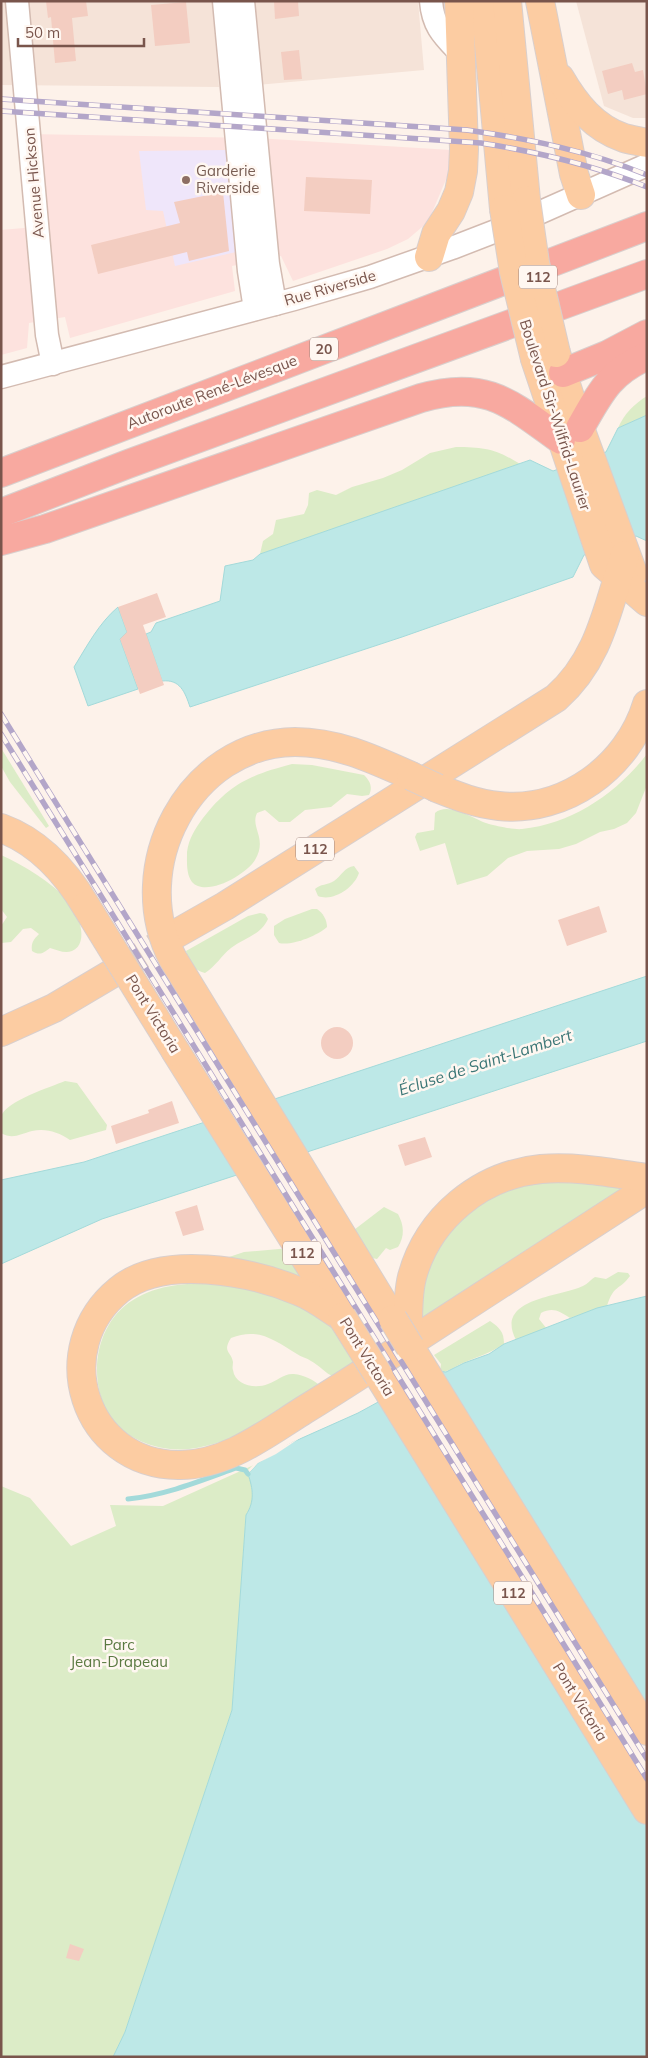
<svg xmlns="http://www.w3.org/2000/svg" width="648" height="2058" viewBox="0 0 648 2058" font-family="Mulish,sans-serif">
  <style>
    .residential { fill: #f5e3d8 }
    .commercial { fill: #fde2de }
    .education { fill: #efe6fa }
    .green { fill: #dcecc7 }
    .water { fill: #bde8e7; stroke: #a3dada }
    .pier { fill: #fdf2ea }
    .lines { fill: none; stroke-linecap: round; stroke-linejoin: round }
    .stream { stroke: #a3dada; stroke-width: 5 }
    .building { fill: #f3cdc1 }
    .major-tunnel { stroke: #dccbc2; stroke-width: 28; stroke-dasharray: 28 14; stroke-linecap: butt }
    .minor-casing { stroke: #d3bbb1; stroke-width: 25 }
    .major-casing { stroke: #d9cfcd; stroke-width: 30 }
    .highway-casing { stroke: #d9cfcd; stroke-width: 30 }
    .minor { stroke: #fff; stroke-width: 22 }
    .major { stroke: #fccca2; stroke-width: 28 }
    .highway { stroke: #f8a9a0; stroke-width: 28 }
    .rail-casing { stroke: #b3a6c9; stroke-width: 5.5 }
    .rail { stroke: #fff7f1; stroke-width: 4; stroke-dasharray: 11; stroke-linecap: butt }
    .major-bridge-casing { stroke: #d9cfcd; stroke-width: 30; stroke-linecap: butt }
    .major-bridge { stroke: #fccca2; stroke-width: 28 }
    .education-dot { fill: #8d6e63; stroke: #fff7f1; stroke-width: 2 }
    .labels { text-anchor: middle; stroke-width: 5; stroke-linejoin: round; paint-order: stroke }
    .shield { fill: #fff7f1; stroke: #a1867e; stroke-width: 1 }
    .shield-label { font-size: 14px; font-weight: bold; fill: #79554c }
    .education-label { font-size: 15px; fill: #785e54; stroke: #fff7f1; text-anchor: start }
    .street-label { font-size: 15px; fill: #79554c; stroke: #fff7f1 }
    .park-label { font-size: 15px; fill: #5a7941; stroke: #fff7f1 }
    .water-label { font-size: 16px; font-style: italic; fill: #3b7676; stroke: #fff7f1 }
  </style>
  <rect width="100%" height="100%" fill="#fdf2ea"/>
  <g class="residential">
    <path d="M1 1H212L219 87 1 85Z"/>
    <path d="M249 1H418L424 70 257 85Z"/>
    <path d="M576 1H647V118H633L604 106Z"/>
  </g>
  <path class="commercial" d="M27 134 256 138 451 150 450 170 428 222 408 239 387 249 293 281 281 256 232 266 235 291 70 338 65 317 29 323 27 348 1 355V230L35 227Z"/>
  <path class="education" d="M227 150 236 252 175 266 163 211 146 210 139 151Z"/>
  <g class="green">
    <path d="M647 396V415L618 428C624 414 634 404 647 396Z"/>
    <path d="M456 447C484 447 496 449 520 464L260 554 263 541 273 534 276 520 304 514 308 505 309 493 317 490 336 495 352 487 383 478 402 470 430 453Z"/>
    <path d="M1 748 49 826 46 828 10 782 1 766Z"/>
    <path d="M647 754V785L636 813 627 823 614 829 600 832 576 844 559 849 527 851 508 858 487 876 457 885 445 843 420 851 415 837 417 833 434 830 435 813C449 801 474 820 489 824 496 826 515 830 522 829 572 824 617 793 647 754Z"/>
    <path d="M292 764 312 765 364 775C370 781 373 787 369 795L362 796 347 794 331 807 305 810 290 822H279L265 810 257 813C250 828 268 838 255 860 247 874 206 898 192 882 186 874 187 862 187 852 189 838 195 829 203 818 230 783 251 775 292 764Z"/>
    <path d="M1 855C25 866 49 881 68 900 77 910 91 943 72 951 65 954 57 950 50 948 43 953 40 956 32 951 31 943 33 940 39 934L31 928 23 929 11 942 1 943V926L7 917 1 909Z"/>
    <path d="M354 866 359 873C354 888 333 902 318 896L315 889C320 884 328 885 334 881 341 876 345 867 354 866Z"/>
    <path d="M312 909H317C323 913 327 920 327 927 317 936 292 946 279 943L274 935V926L285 919Z"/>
    <path d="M260 913 265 914 268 919C261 935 244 938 231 948 221 956 216 966 205 973 194 970 188 963 186 951L248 916Z"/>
    <path d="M65 1081 77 1083 107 1125 106 1130 70 1140C58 1132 46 1128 32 1131 20 1134 13 1140 1 1133 1 1128 0 1122 1 1117 5 1101 51 1087 65 1081Z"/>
    <path d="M554 1180 631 1187 418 1324 427 1263 463 1213 512 1187Z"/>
    <path d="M384 1207 398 1214C404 1225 405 1236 398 1247L390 1250 386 1248 377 1259 372 1258 369 1252 350 1233Z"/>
    <path d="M290 1248 316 1289 263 1265 226 1258 244 1252Z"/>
    <path d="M618 1272 628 1273 630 1276C619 1291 614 1284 607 1306L570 1318C559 1311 553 1307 541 1313L539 1319 547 1329 516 1340C494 1298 560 1297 583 1286 588 1284 591 1279 595 1277L606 1279Z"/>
    <path d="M217 1283 276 1293 329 1322 361 1361 334 1377C325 1373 319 1365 311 1361 307 1358 301 1357 297 1354 274 1340 258 1327 231 1338 222 1352 231 1351 233 1362 233 1365 232 1368 233 1370 235 1386 256 1389 268 1384 277 1381 284 1373 294 1374 304 1375 314 1380 322 1387 280 1411 238 1443 189 1449 161 1452 128 1441 111 1418 86 1381 95 1323 133 1300 158 1284 189 1283 217 1283Z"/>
    <path d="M490 1321C500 1328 504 1332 504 1344 490 1353 477 1357 463 1363 455 1366 449 1372 440 1372L441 1364 434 1355Z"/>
    <path d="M258 1463 251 1483 253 1501 246 1516 232 1710 125 2032 113 2057H1V1486L30 1498 71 1546 116 1526 110 1505 163 1506Z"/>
  </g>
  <g class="water">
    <path d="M647 415V541L636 536 584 555 573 577 402 637 190 707C185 692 180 679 162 681L146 634 151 632 156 623 220 601 225 566 253 560 260 554 530 460 553 471 606 452 618 428Z"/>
    <path d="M118 607 127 632 120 639 138 689 88 706 74 667C87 646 99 623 118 607Z"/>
    <path d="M647 976V1041L102 1219 1 1264V1180L84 1162Z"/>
    <path d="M647 1296V2057H113L125 2032 232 1710 246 1515C255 1501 253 1489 248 1474L258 1463 293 1442 358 1413 435 1371 446 1372 464 1363 489 1354 504 1344 597 1308Z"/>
  </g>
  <g class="pier">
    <path d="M267 1098 303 1157 245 1176 209 1118Z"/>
    <path d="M425 1373 647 1715V1821L384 1396Z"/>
    <path d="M303 1436 276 1454 258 1463 246 1476V1472L257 1461Z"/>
  </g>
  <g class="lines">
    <path class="stream" d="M128 1499C166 1495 200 1481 236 1468L245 1470 248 1474"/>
  </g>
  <g class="building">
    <path d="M46 1H86L88 16 72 18 76 61 55 63 51 17 48 18Z"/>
    <path d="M274 1H298L299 16 275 19Z"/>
    <path d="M186 2 190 43 155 46 151 5Z"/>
    <path d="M299 50 302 79 284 80 281 52Z"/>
    <path d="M632 63 635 72 643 70 647 94 624 100 622 90 608 94 602 71Z"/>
    <path d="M306 177 372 180 370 214 304 211Z"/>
    <path d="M223 192 229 251 189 261 187 252 98 274 91 245 180 223 174 202Z"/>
    <path d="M157 593 166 617 143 625 164 685 140 694 120 639 127 632 118 607Z"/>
    <path d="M599 906 607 932 567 946 558 920Z"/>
    <circle cx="337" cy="1043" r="16"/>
    <path d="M172 1101 179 1123 116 1144 111 1126 149 1113 148 1110Z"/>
    <path d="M425 1137 432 1157 405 1166 398 1145Z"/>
    <path d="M197 1205 204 1230 183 1236 175 1212Z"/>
    <path d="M70 1944 84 1949 79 1961 66 1958Z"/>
  </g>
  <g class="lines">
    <path class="major-tunnel" d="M118 970 174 935"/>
    <defs>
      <g id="minor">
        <path d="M17 1 47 335 53 364"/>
        <path d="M224 1 249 271 255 309"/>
        <path d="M243 1 268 264 275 304"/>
        <path d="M431 1C433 27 444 36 461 54"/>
        <path d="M1 377 294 299 370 277 452 248 514 224 647 165"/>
      </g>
      <g id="major">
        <path d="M485 1 504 209"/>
        <path d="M507 1 526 200"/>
        <path d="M540 1 574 174 581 195"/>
        <path d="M560 78C575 104 594 128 624 138 631 140 639 141 647 143"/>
        <path d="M429 257 436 234 451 211 459 192 463 171 464 149 459 1"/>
        <path d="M556 353 580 428 633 573"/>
        <path d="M535 359 604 565 647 602"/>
        <path d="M437 788C457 796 477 804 499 806 565 813 628 767 647 704"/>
        <path d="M1 828C39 842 66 872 86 906"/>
        <path d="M174 935 225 906 556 698C600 659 607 609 625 555"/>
        <path d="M1 1032 54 1008 118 970"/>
        <path d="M176 1052 339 1312"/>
        <path d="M342 1317C328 1308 314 1297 298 1291 250 1271 163 1254 119 1290 48 1348 83 1464 178 1465 225 1466 266 1434 304 1410 342 1387 379 1362 417 1338 493 1288 570 1239 647 1189"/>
        <path d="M393 1319 173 959C125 868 189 743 295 742 337 742 373 759 411 776"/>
        <path d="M408 1326C408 1310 408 1293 412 1277 428 1218 480 1175 541 1169 576 1166 612 1173 647 1178"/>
        <path d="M410 1347 647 1731"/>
        <path d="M379 1376 647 1810"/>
      </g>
      <g id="highway">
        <path d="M563 373 607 355 647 334"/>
        <path d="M580 428C599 395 609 372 647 356"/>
        <path d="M1 473 647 226"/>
        <path d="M1 513 128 464 647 274"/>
        <path d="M1 541 45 529 421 398C486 379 511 404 561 440"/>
      </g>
    </defs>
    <use href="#minor" class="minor-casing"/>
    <use href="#major" class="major-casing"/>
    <use href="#highway" class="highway-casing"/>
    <use href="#minor" class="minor"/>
    <use href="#major" class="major"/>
    <use href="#highway" class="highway"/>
    <defs>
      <g id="rail">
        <path d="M1 99 467 130C529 139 589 151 647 175"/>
        <path d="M1 111 481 143C538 152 593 165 647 187"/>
        <path d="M1 714 647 1759"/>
        <path d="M1 734 647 1779"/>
      </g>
    </defs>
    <use href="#rail" class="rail-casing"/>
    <use href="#rail" class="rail"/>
    <defs>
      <g id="major-bridge">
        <path d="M526 200 535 263 556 353"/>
        <path d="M504 209 514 272 535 359"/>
        <path d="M411 776 437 788"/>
        <path d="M86 906 176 1052"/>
        <path d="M342 1317 379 1376"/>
        <path d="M393 1319 410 1347"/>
      </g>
    </defs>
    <use href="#major-bridge" class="major-bridge-casing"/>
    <use href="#major-bridge" class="major-bridge"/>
  </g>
  <circle class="education-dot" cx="186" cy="180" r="5"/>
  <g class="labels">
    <g class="shield">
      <rect x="519" y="265.5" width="38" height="23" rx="4"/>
      <rect x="310" y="337.5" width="28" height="23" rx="4"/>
      <rect x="296" y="837.5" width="38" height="23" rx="4"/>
      <rect x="283" y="1241.5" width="38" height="23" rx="4"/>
      <rect x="494" y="1581.5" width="38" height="23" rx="4"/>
    </g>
    <g class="shield-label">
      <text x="538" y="282">112</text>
      <text x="324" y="354">20</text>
      <text x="315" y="854">112</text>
      <text x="302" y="1258">112</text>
      <text x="513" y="1598">112</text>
    </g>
    <g class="education-label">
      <text x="196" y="176">Garderie<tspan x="196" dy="17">Riverside</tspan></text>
    </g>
    <g class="street-label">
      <text transform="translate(34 183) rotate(-95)" y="5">Avenue Hickson</text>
      <text transform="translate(330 288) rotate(-16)" y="5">Rue Riverside</text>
      <text transform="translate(212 392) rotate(-21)" y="5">Autoroute René-Lévesque</text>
      <text transform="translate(555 415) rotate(72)" y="5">Boulevard Sir-Wilfrid-Laurier</text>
      <text transform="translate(153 1014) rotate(58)" y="5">Pont Victoria</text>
      <text transform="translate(367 1357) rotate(58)" y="5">Pont Victoria</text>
      <text transform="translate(580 1702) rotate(58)" y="5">Pont Victoria</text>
    </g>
    <g class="park-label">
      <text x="119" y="1650">Parc<tspan x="119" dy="17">Jean-Drapeau</tspan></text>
    </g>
    <g class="water-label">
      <text transform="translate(485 1062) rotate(-18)" y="6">Écluse de Saint-Lambert</text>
    </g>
  </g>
  <rect width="648" height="2058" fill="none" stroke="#79554c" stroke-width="5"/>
  <path d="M18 38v8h126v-8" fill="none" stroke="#79554c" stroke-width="2.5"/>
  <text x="25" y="38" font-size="15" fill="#79554c" stroke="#fff7f1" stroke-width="4" paint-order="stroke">50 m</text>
</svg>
